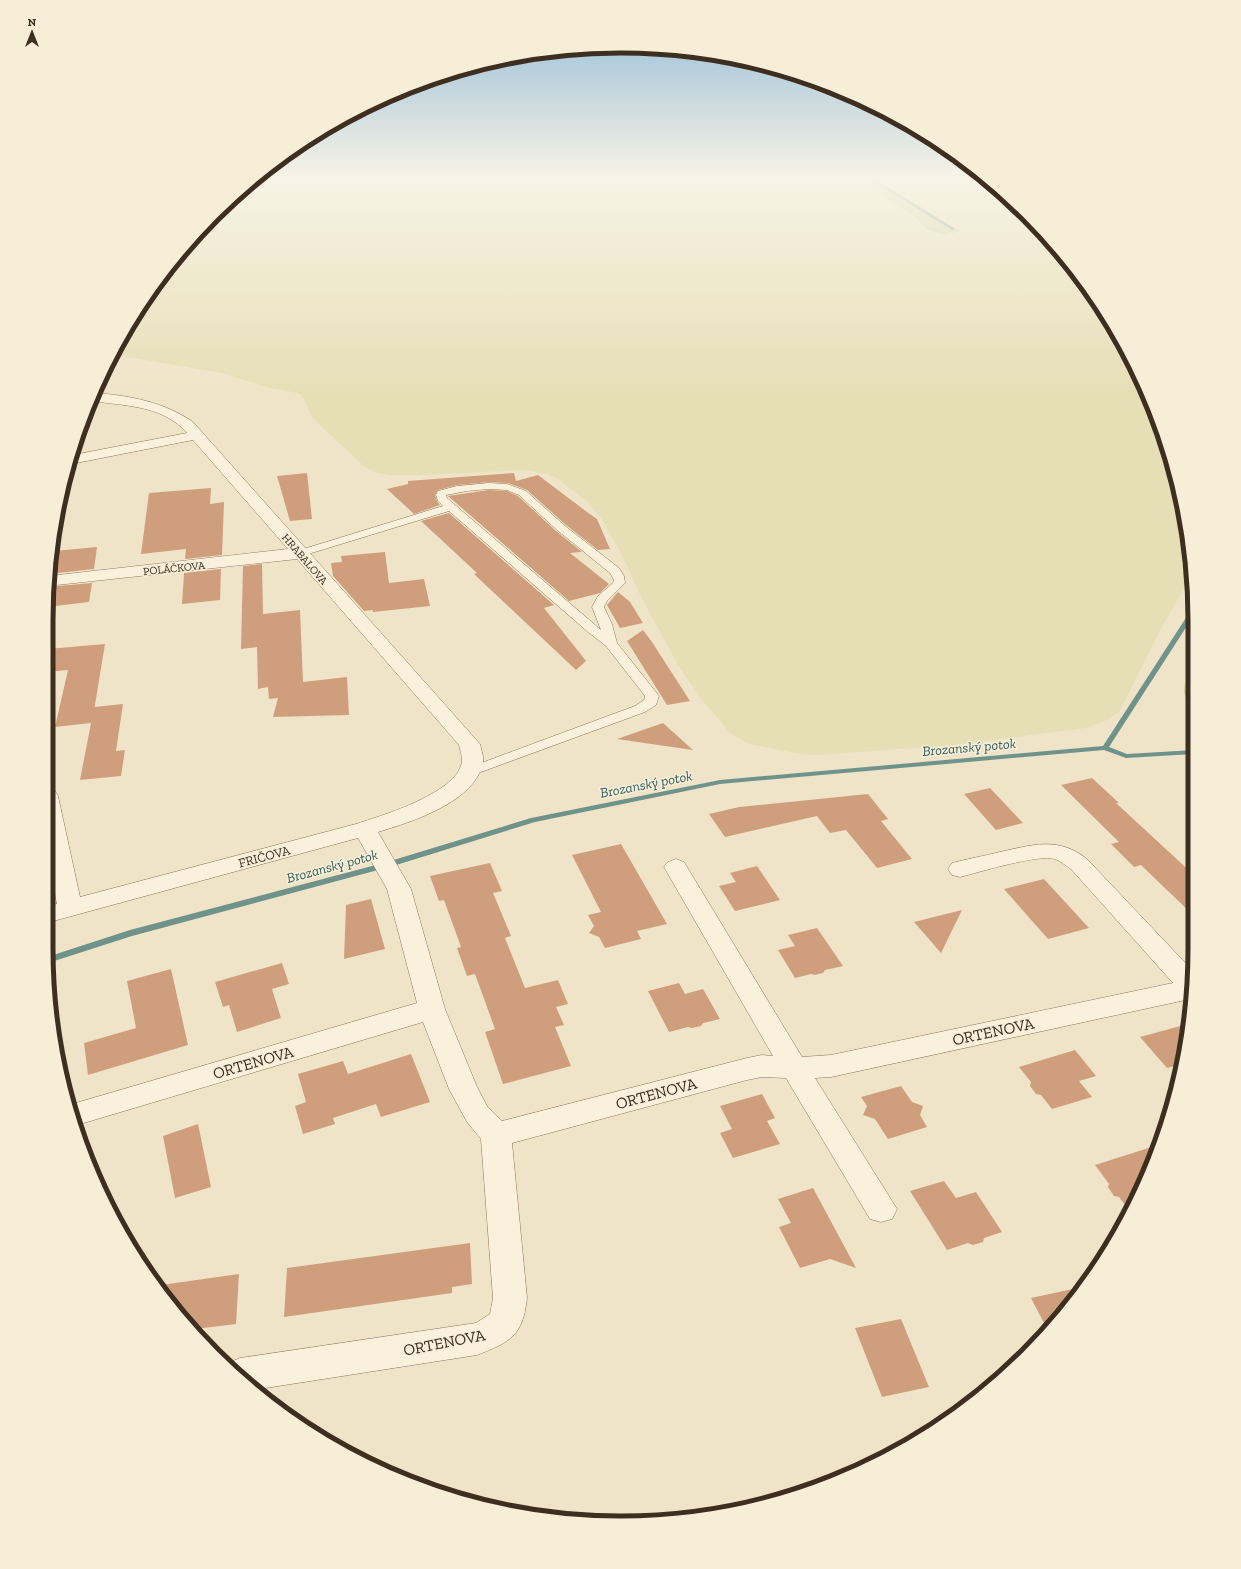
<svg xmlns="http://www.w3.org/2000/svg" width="1241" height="1569" viewBox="0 0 1241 1569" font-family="'Zilla Slab',serif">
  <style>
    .farmland { fill: #e6deb5 }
    .green { fill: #c9cf9b }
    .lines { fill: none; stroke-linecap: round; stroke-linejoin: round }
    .stream { fill: #6f938a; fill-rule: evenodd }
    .building { fill: #cf9f7d }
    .service-casing { stroke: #8d765c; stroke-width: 1 }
    .minor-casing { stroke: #8d765c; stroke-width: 1 }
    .service { fill: #faf1dc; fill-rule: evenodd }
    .minor { fill: #faf1dc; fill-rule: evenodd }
    .labels { text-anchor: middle; stroke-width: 3; stroke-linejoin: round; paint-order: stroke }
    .far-street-label { font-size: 11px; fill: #3d2e20; stroke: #f7eed8 }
    .street-label { font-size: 13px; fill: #3d2e20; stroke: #f7eed8 }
    .water-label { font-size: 14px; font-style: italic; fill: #2f5d5a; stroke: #f7eed8 }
    .near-street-label { font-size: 16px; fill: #3d2e20; stroke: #f7eed8 }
    .rim { fill: none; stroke: #3d2e20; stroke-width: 5 }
  </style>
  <rect width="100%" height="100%" fill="#f0e4c8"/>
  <path class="farmland" d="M260 176H850L904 211 925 227 927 230 945 235 957 227 873 176H982L1053 242 1118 333 1175 472 1192 574 1162 627 1120 711 1107 720 1086 728 954 745 817 755 795 753 750 744 731 734 702 700 678 665 641 597 621 553 601 518 587 501 558 479 547 474 524 470 425 475H389L374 472 364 466 325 430 312 416 305 401 300 394 293 392 270 388 222 373 120 356 114 353 123 333 188 242 242 188Z"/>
  <g class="green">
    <path d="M850 176H873L960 231 945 235 927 230C920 217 866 186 850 176Z"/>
    <path d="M1194 669V709C1180 697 1182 682 1194 669Z"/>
  </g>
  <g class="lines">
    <g class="stream">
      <path d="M865 176H869L955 229 952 230Z"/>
      <path d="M1194 608V615L1109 747 1127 754 1194 750V754L1126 758 1104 750 720 784 535 822 393 866 132 936 48 963 47 957 130 930 387 862 531 818 720 780 1103 746 1191 610Z"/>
    </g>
  </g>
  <g class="building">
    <path d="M307 473 312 519 290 521 277 476Z"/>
    <path d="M514 473 516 481 538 475 587 512 597 519 610 549 598 550 566 525 527 490 508 483 489 482 457 485 438 490 435 495 437 501 440 505 414 514 387 489 408 484V481Z"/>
    <path d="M211 488 210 504 224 502 222 555 185 559 186 549 141 554 149 493Z"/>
    <path d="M489 490 507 491 518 496 556 531 582 552 570 553 609 584 600 593 569 601 448 496Z"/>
    <path d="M449 513 554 605 544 608 586 661 576 670 474 574 477 573 421 521Z"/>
    <path d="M97 547 94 569 49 574 54 551Z"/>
    <path d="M385 552 389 583 424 579 430 606 373 612V610L364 611 333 576 331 563 342 562 341 556Z"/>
    <path d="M262 564 263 614 300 610 303 682 347 677 349 715 273 717 278 698 269 699 268 687 258 689 257 647 241 649 243 566Z"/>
    <path d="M221 569 220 600 182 604 184 573Z"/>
    <path d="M92 583 89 602 47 607V587Z"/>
    <path d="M618 592 630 602 643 623 620 628 607 605Z"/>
    <path d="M643 630 652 642 690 701 667 705 627 641Z"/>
    <path d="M105 644 93 717 94 707 123 704 116 751 125 750 121 776 80 780 91 723 55 727 68 670 47 672V649Z"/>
    <path d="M663 723 693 750 617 739Z"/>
    <path d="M1092 778 1119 803H1116L1195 876V917L1141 865 1134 867 1111 844 1119 842 1061 785Z"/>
    <path d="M990 788 1023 823 996 830 964 794Z"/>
    <path d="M868 794 888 819 881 821 912 859 877 868 846 830 830 833 817 816 725 837 709 814 739 807Z"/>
    <path d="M621 844 667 924 637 931 641 939 605 948 599 937 589 933 594 926 588 915 601 912 572 855Z"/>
    <path d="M490 863 502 891 493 893 511 936 505 938 525 988 558 980 568 1004 556 1007 564 1025 555 1027 571 1066 503 1084 485 1032 495 1029 475 974 467 976 457 948 461 947 444 900 439 901 430 876Z"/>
    <path d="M757 866 780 900 735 911 719 886 736 882 730 873Z"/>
    <path d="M1044 879 1089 928 1048 939 1004 889Z"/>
    <path d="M371 899 385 949 344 959 346 905Z"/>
    <path d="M962 910 941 953 914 922Z"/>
    <path d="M817 928 843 966 825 970 823 973 815 975 811 974 795 978 778 950 795 946 788 935Z"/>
    <path d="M282 963 289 984 272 989 281 1018 237 1032 229 1005 223 1007 215 982Z"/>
    <path d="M171 969 188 1045 88 1075 84 1043 136 1028 127 981Z"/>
    <path d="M679 983 685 994 703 989 720 1019 703 1023 701 1026 692 1028 688 1027 669 1032 648 991Z"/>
    <path d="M1188 1024 1183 1064 1167 1068 1140 1037Z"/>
    <path d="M1075 1050 1096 1076 1079 1081 1092 1097 1052 1109 1041 1095 1036 1094 1030 1086 1031 1082 1019 1067Z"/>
    <path d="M411 1054 430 1102 381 1117 376 1104 333 1118 335 1124 303 1134 295 1106 306 1102 298 1074 343 1061 348 1074Z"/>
    <path d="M901 1086 912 1102 923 1106 920 1115 927 1127 888 1139 875 1119 863 1115 867 1106 861 1097Z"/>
    <path d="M762 1094 775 1118 767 1121 780 1144 733 1158 720 1133 732 1129 720 1106Z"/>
    <path d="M198 1124 211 1187 175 1198 163 1136Z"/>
    <path d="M1158 1145 1151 1169 1129 1210 1119 1197 1114 1196 1108 1187 1109 1184 1095 1165Z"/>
    <path d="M944 1181 956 1198 976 1192 1002 1232 984 1238 983 1242 973 1245 968 1243 947 1250 910 1191Z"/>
    <path d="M813 1188 856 1268 830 1259 800 1268 779 1227 791 1223 778 1199Z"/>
    <path d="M470 1243 472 1284 452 1287V1293L284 1317 287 1268Z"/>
    <path d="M239 1274 236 1324 195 1329 161 1285Z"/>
    <path d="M1082 1287 1053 1319 1046 1327 1031 1298Z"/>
    <path d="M901 1319 929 1387 882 1397 855 1328Z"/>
  </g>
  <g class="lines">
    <defs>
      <path id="service" d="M489 483 507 484 526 491 565 526 619 568 624 576 625 583 607 601 604 607 612 624 617 643 659 696 656 705 645 712 470 776 465 775 463 772 465 769 635 706 644 700 645 696 606 646 588 632 449 511 305 555H297L295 553 297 551 443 506 438 501 436 495 438 491 457 486ZM489 489 507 490 519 495 557 530 610 573 614 580 613 583 598 596 592 607 601 630 455 505 447 498 446 495 467 491Z"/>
      <path id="minor" d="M96 393C131 396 164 402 193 422L480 744C481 749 484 757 483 762 476 802 411 822 378 832L411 889 445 1009 477 1087 487 1106 502 1121 747 1058 762 1055 773 1056 664 867 668 862 676 859 684 862 802 1057 831 1055 1173 983 1071 869C1066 866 1061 861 1055 859 1038 854 980 872 960 877L952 875 948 869 952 863C967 859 984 856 1000 852 1032 845 1058 836 1087 859L1193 971 1190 999 831 1077 815 1078 897 1209 892 1219 881 1222 870 1219 786 1078 762 1077 747 1080 512 1143 527 1298C523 1336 510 1342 477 1355L259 1389 227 1364 228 1363 240 1358 476 1323 490 1314 493 1298 481 1139 467 1122 449 1089 423 1022 77 1125 69 1105 417 1003 387 889 358 838 46 923V906L57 904 46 850 47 789 55 791 58 796 80 897 356 824C381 816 461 792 462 760 462 756 460 750 459 745L297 559 47 586 49 576 288 549 193 440 71 464 73 455 187 433C163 405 125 406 92 401Z"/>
    </defs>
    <use href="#service" class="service-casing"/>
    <use href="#minor" class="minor-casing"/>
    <use href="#service" class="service"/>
    <use href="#minor" class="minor"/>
  </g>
  <linearGradient id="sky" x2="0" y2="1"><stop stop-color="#8fbad6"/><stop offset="0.45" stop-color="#f8f3e6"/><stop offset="1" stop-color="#f8f3e6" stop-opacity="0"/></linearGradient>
  <rect width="1241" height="395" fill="url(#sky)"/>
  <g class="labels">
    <g class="far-street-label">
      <text transform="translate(305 559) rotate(49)" y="4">HRABALOVA</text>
      <text transform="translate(174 568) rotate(-6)" y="4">POLÁČKOVA</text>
    </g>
    <g class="street-label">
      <text transform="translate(264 856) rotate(-15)" y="5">FRIČOVA</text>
    </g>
    <g class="water-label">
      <text transform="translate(969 747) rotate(-5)" y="5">Brozanský potok</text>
      <text transform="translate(646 784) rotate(-11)" y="5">Brozanský potok</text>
      <text transform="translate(332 866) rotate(-15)" y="5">Brozanský potok</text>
    </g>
    <g class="near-street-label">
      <text transform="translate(993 1031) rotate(-12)" y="6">ORTENOVA</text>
      <text transform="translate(253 1062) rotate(-16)" y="6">ORTENOVA</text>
      <text transform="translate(656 1093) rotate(-15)" y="6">ORTENOVA</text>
      <text transform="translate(444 1342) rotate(-11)" y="6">ORTENOVA</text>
    </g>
  </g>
  <path d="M0 0H1241V1569H0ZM620 53H621A567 567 0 0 1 1188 620V949A567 567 0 0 1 621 1516H620A567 567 0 0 1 53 949V620A567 567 0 0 1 620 53Z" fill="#f7eed8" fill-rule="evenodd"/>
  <path class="rim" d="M620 53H621A567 567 0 0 1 1188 620V949A567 567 0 0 1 621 1516H620A567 567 0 0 1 53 949V620A567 567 0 0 1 620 53Z"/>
  <g transform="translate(32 32)" stroke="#f7eed8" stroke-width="3" paint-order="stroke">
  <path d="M0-3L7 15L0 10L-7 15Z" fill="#3d2e20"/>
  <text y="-6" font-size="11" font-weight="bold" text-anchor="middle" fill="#3d2e20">N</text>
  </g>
</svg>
